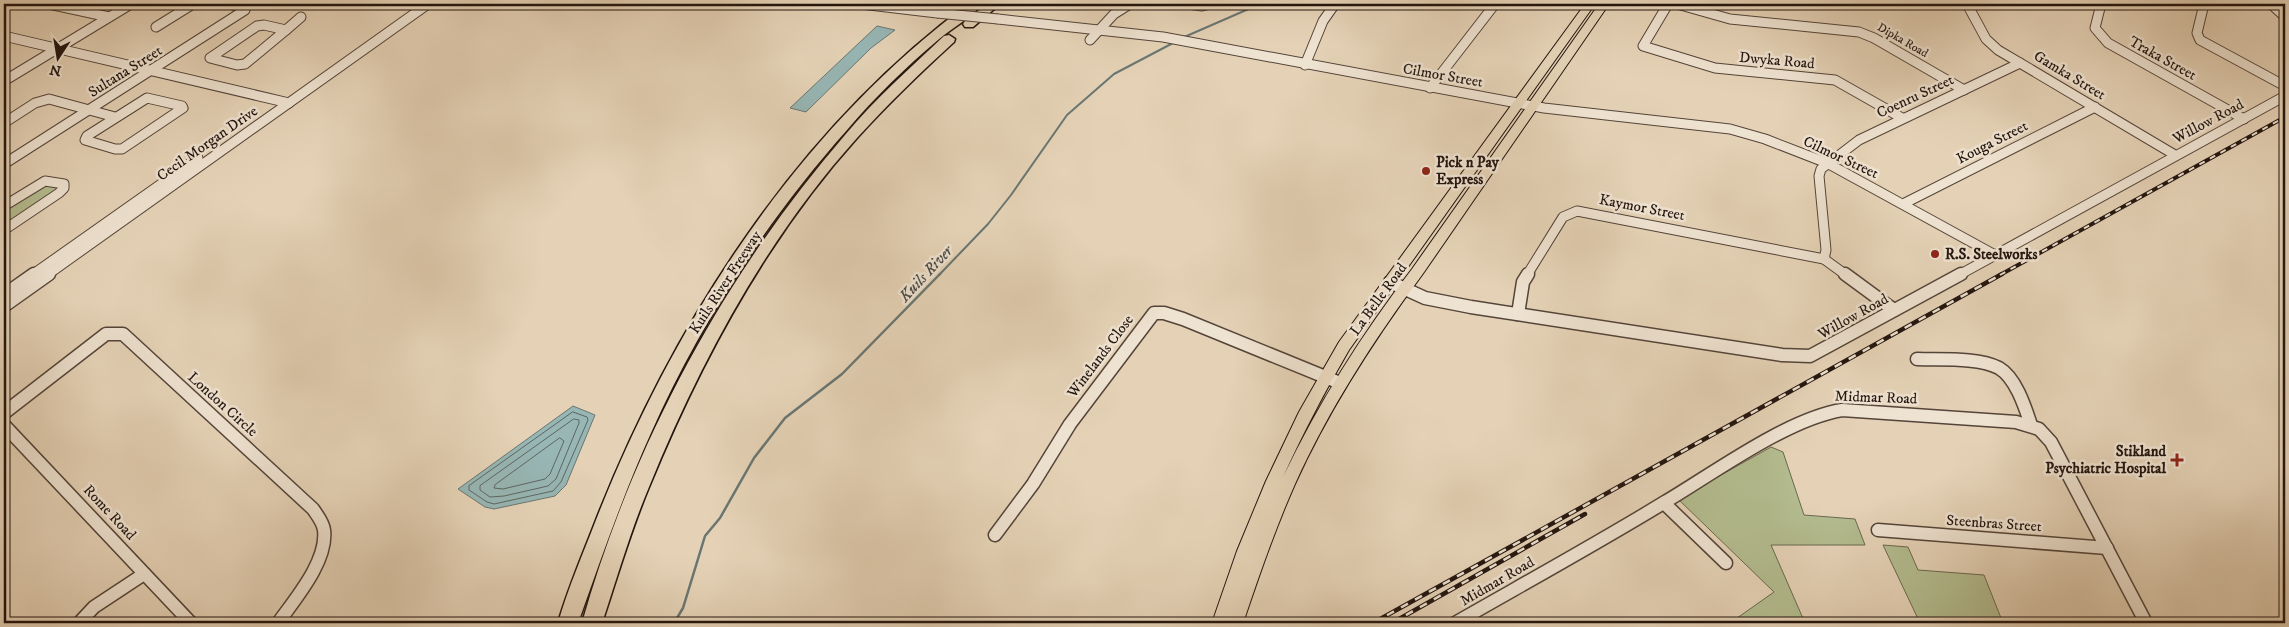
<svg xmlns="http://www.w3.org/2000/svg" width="2289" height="627" viewBox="0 0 2289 627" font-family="'IM FELL DW Pica',serif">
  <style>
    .green { fill: #b3bc8f; stroke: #6b684f }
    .water { fill: #97b6b4; stroke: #697672 }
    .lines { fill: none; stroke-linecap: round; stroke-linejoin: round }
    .shore { stroke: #5d6662; stroke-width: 1 }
    .stream-far1 { stroke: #697672; stroke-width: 2 }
    .stream { stroke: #697672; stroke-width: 2.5 }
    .minor-far1-casing { stroke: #544439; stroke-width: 11 }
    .minor-casing { stroke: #544439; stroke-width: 15 }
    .major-casing { stroke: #23150f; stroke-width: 2 }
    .highway-casing { stroke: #23150f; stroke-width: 3 }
    .minor-far1 { stroke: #eee2d0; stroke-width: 9 }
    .minor { stroke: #eee2d0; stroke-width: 12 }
    .major { fill: #e5d2b6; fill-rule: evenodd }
    .highway { fill: #e5d2b6; fill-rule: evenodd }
    .rail-far1-casing { stroke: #23150f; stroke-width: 4 }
    .rail-casing { stroke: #23150f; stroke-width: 4.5 }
    .rail-far1 { stroke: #eee2d0; stroke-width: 2; stroke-dasharray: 6; stroke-linecap: butt }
    .rail { stroke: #eee2d0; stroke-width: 2.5; stroke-dasharray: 8; stroke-linecap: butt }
    .minor-bridge-casing { stroke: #544439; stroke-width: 11; stroke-linecap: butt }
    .minor-bridge { stroke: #eee2d0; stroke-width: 9 }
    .poi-dot { fill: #8f2418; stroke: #eee2d0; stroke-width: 2 }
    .labels { text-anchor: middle; stroke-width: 5; stroke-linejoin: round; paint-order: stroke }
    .far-street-label { font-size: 12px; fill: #23150f; stroke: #eee2d0 }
    .street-label { font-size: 15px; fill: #23150f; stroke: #eee2d0 }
    .poi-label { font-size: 15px; font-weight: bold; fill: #23150f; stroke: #eee2d0; text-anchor: start }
    .water-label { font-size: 16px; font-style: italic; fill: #4c4d49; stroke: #eee2d0 }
  </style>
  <rect width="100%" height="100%" fill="#e5d2b6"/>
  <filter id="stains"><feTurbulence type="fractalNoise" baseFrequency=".004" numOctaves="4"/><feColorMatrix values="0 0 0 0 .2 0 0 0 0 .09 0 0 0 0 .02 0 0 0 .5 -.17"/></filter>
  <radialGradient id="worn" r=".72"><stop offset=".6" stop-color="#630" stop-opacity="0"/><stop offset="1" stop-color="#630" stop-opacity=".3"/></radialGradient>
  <g class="green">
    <path d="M40 185 60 187 4 227V209Z"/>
    <path d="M1771 447 1783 452 1804 515 1855 519 1865 545H1771L1805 623H1730L1774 592 1678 499Z"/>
    <path d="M1883 545 1908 547 1918 570 1984 575 2003 623H1920Z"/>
  </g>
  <g class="water">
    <path d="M877 26 895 30 871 48 806 112 790 108Z"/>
    <path d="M573 406 595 415 566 485 555 496 494 509 485 507 458 489Z"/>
  </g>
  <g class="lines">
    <g class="shore">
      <path d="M573 412 587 417 588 420 561 482 553 491 494 504 487 502 469 490V486Z"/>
      <path d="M574 419 579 420V423L556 479 548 486 504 496 490 497 480 490V486Z"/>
      <path d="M560 438 564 441 550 474 545 479 503 489 494 488 495 485Z"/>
    </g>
    <g class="stream-far1">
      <path d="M1182 38 1260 4"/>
      <path d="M939 275 988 224 1011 195 1067 115 1114 74 1173 43"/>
    </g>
    <path class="stream" d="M674 623 683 608 705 536 720 518 754 458 785 418 842 374 940 274"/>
    <defs>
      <g id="minor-far1">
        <path d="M49 4 109 17"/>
        <path d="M861 4 937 13"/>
        <path d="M1188 4 1202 6 1210 4"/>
        <path d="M1668 4 1643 46 1715 68 1835 80 1902 118"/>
        <path d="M1677 4 1730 19 1859 32 1874 38 1964 90"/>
        <path d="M1967 4 1986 39 1998 50 2175 155"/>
        <path d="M2101 4 2095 28 2108 43 2244 119"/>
        <path d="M2204 4 2197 33 2200 40 2285 86"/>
        <path d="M2271 4 2285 17"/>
        <path d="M998 19 1163 37 1544 108 1730 129 1765 139 1827 163 1995 255"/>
        <path d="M264 25 286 30 245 64 237 65 210 58 257 26Z"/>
        <path d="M156 27 193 4"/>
        <path d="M286 30 301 17"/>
        <path d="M4 36 289 103"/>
        <path d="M1090 40 1114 14 1130 4"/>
        <path d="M1305 65 1323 21 1335 4"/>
        <path d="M4 81 131 4"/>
        <path d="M1430 88 1495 4"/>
        <path d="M147 98 182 106 183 108 122 149H115L85 140 87 136Z"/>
        <path d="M4 123 35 103 49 99 115 117"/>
        <path d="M4 164 245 10 243 7 228 4"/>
        <path d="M1903 204 2095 107"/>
        <path d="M4 206 45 181 64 184V188L59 193 4 230"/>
        <path d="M32 275 198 158"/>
        <path d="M47 275 428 4"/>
        <path d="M1527 275 1563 217 1577 211 1824 259"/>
        <path d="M1846 275 1824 259 1826 250 1819 176 1821 169 1859 140 2020 63"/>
        <path d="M1959 275 2285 96"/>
      </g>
      <g id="minor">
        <path d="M1845 274 1894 310"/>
        <path d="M1390 282 1425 298 1471 307 1782 355 1810 356 1961 274"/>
        <path d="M4 295 34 274"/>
        <path d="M4 306 49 274"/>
        <path d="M1518 314 1523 282 1528 274"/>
        <path d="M1917 359C1940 360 1978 357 1999 368 2016 378 2025 407 2031 425"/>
        <path d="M4 413 106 334H123L313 509C317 515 323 522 324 530 328 561 295 599 278 623"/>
        <path d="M4 425 191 623"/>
        <path d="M1664 503 1726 563"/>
        <path d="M1878 530 2107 548"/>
        <path d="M995 535 1033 484 1070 424 1154 313H1164L1183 319 1340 383"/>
        <path d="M79 623 94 607 144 574"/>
        <path d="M1455 623C1525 583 1596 544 1665 502 1714 473 1787 419 1842 410L2016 422 2039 429 2051 442 2146 623"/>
      </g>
      <path id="major" d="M1585 4H1595L1349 350C1325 391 1303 433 1283 477 1319 402 1362 334 1412 269L1599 4H1609L1422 275C1373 341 1329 409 1295 484 1275 529 1259 576 1243 623H1212L1237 551 1266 481 1299 412 1339 342Z"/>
      <g id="highway">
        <path d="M968 4H982C971 18 952 28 938 40 906 67 875 97 847 130 767 220 700 323 651 433 623 495 601 559 578 623H558C568 588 583 554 596 520 674 322 796 132 968 4Z"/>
        <path d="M987 4H1000L973 27H965L963 24 965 21Z"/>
        <path d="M949 35 955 39 954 42C920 73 888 104 857 138 766 239 700 362 649 487 630 532 617 578 602 623H582C632 445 724 275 845 135 875 99 910 68 944 36Z"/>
      </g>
    </defs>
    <use href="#minor-far1" class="minor-far1-casing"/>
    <use href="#minor" class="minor-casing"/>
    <use href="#major" class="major-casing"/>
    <use href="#highway" class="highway-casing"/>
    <use href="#minor-far1" class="minor-far1"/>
    <use href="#minor" class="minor"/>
    <use href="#major" class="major"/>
    <use href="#highway" class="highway"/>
    <defs>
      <path id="rail-far1" d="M2000 275 2285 117"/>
      <g id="rail">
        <path d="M1373 623 2002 274"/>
        <path d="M1392 623 1585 514"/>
      </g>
    </defs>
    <use href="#rail-far1" class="rail-far1-casing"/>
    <use href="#rail" class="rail-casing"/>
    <use href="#rail-far1" class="rail-far1"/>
    <use href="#rail" class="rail"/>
    <defs>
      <path id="minor-bridge" d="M937 13 998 19"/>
    </defs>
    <use href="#minor-bridge" class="minor-bridge-casing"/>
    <use href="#minor-bridge" class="minor-bridge"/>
  </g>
  <g class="poi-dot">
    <circle cx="1426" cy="171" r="5"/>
    <circle cx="1935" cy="254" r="5"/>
    <path d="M2174.5 452.5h5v5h5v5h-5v5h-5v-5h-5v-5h5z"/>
  </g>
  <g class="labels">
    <g class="far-street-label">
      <text transform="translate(1903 40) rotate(30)" y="4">Dipka Road</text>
    </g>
    <g class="street-label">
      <text transform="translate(2163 58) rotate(29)" y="5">Traka Street</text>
      <text transform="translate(1777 60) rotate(5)" y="5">Dwyka Road</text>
      <text transform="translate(125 71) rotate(-32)" y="5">Sultana Street</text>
      <text transform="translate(1443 75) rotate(10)" y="5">Cilmor Street</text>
      <text transform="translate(2070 75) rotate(31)" y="5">Gamka Street</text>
      <text transform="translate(1915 96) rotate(-25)" y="5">Coenru Street</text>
      <text transform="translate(2208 121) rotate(-28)" y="5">Willow Road</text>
      <text transform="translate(1992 142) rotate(-27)" y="5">Kouga Street</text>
      <text transform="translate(207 143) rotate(-35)" y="5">Cecil Morgan Drive</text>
      <text transform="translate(1841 157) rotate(25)" y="5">Cilmor Street</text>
      <text transform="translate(1642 207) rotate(11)" y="5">Kaymor Street</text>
      <text transform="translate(725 282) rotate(-57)" y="5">Kuils River Freeway</text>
      <text transform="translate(1378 299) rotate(-54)" y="5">La Belle Road</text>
      <text transform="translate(1853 316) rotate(-29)" y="5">Willow Road</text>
      <text transform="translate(1100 356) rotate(-53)" y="5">Winelands Close</text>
      <text transform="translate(1876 397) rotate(2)" y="5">Midmar Road</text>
      <text transform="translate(223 404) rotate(42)" y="5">London Circle</text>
      <text transform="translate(110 512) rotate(47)" y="5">Rome Road</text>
      <text transform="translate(1994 523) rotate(4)" y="5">Steenbras Street</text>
      <text transform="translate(1497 581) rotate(-30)" y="5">Midmar Road</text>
    </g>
    <g class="poi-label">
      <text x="1436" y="167">Pick n Pay<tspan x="1436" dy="17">Express</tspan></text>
      <text x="1945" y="259">R.S. Steelworks</text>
      <text x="2166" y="456" text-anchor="end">Stikland<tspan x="2166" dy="17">Psychiatric Hospital</tspan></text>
    </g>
    <g class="water-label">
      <text transform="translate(925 273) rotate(-47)" y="6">Kuils River</text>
    </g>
  </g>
  <rect width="2289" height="627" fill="none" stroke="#e5d2b6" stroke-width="20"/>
  <rect x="5" y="5" width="2279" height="617" fill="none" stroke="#23150f" stroke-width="2.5"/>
  <rect x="10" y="10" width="2269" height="607" fill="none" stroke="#23150f"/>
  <g transform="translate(58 58) rotate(192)" stroke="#eee2d0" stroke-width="4" paint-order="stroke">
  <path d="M0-4L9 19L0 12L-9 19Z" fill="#23150f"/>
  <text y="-8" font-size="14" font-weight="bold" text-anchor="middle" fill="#23150f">N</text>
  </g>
  <rect width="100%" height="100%" filter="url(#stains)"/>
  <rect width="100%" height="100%" fill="url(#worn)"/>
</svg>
